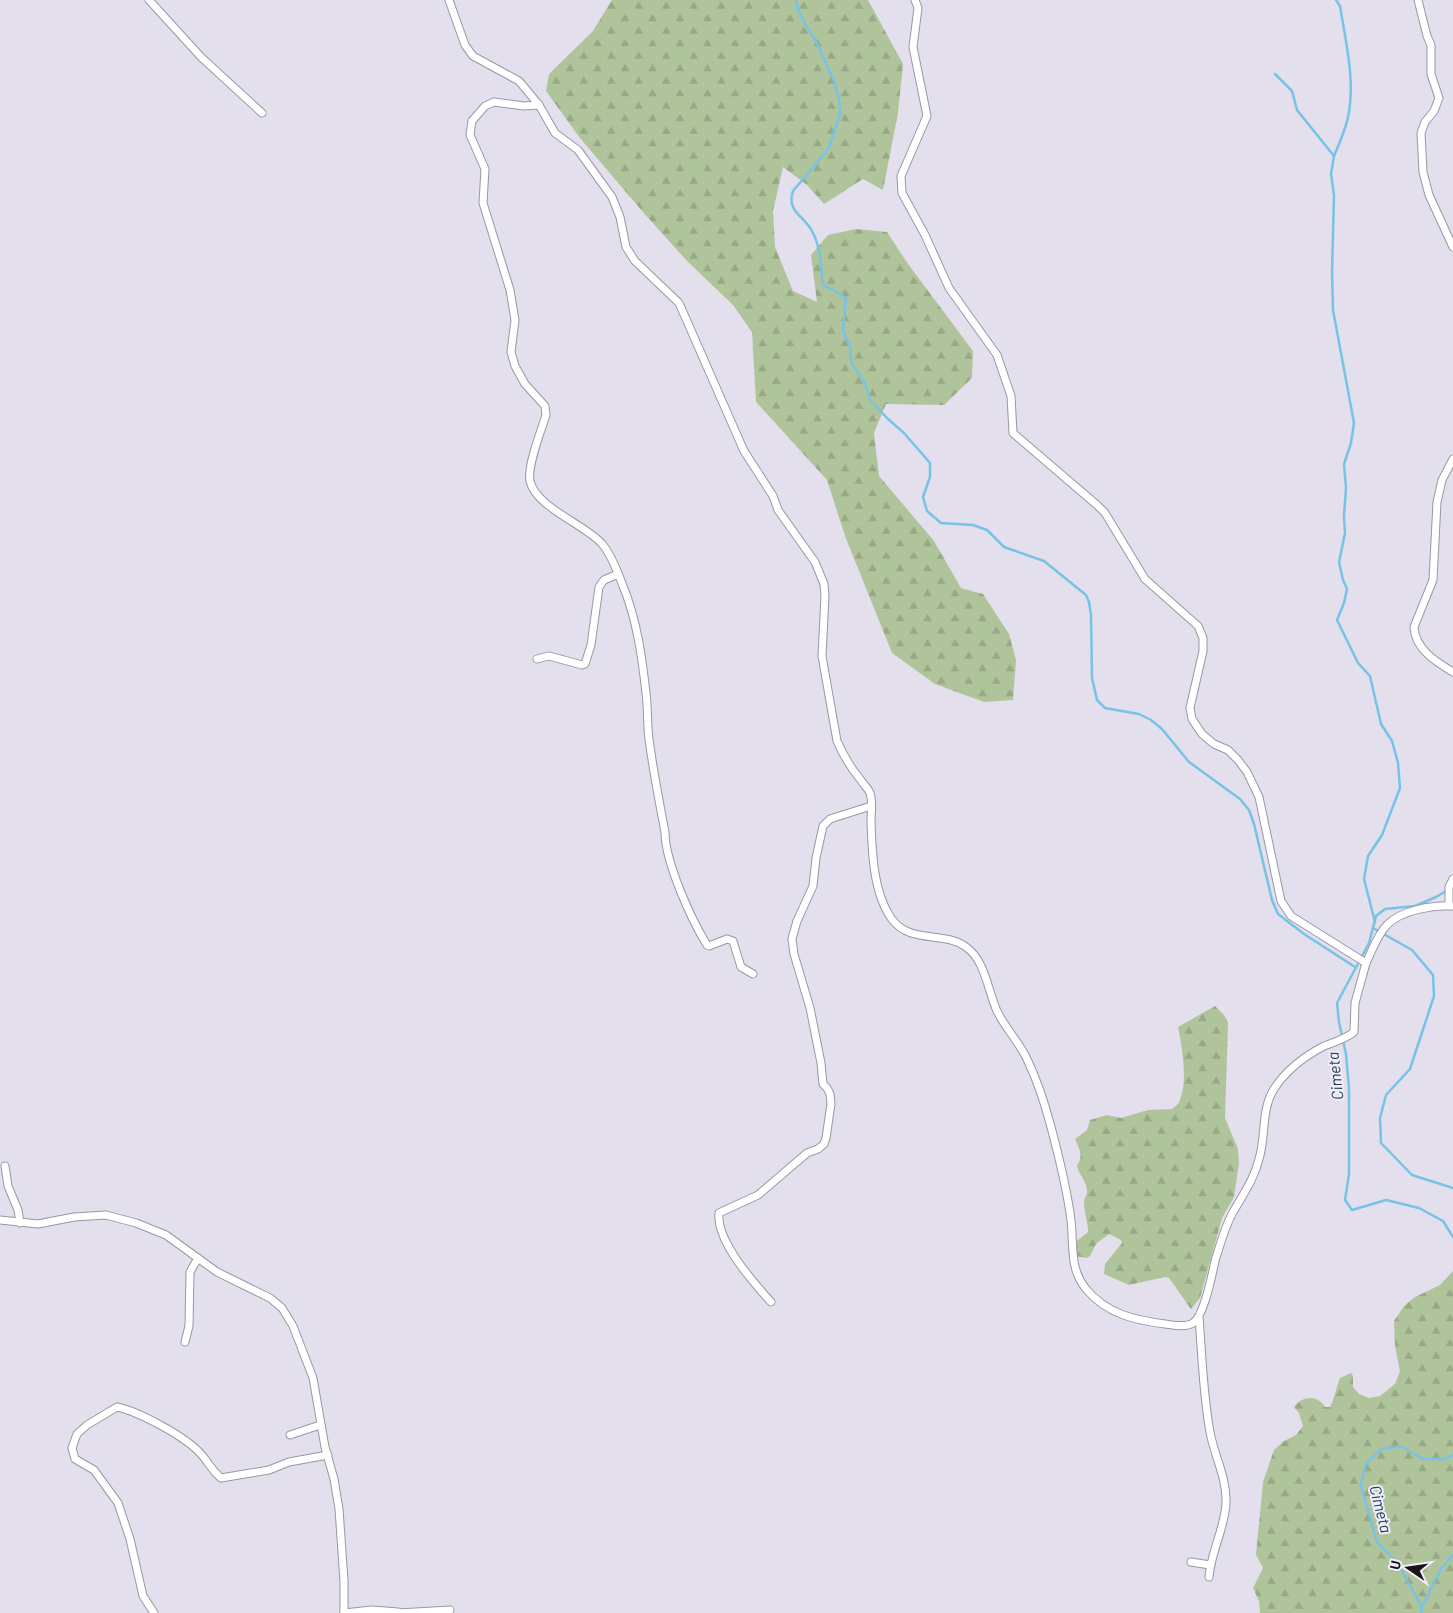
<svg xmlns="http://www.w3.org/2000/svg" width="1453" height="1613" viewBox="0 0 1453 1613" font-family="Barlow,sans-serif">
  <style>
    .forest { fill: url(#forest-firs) }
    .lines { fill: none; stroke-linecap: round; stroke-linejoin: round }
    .stream { stroke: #77c3e6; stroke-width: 2.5 }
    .street-casing { stroke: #9a97a4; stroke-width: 9 }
    .street { stroke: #fff; stroke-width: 7 }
    .labels { text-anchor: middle; stroke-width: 4; stroke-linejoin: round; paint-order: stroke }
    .water-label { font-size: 16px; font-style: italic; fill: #1e4050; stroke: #f0ecfa }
  </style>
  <defs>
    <pattern id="forest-firs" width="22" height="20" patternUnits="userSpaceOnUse" patternTransform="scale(1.25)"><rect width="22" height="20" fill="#b0c49b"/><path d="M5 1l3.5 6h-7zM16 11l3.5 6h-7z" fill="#97a885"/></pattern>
  </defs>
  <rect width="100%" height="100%" fill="#e3dfed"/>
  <g class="forest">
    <path d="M612 0H868L903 64 898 113 883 190 863 179 824 204 807 185 783 167 773 211 775 247 793 291 817 302 811 255 828 235 856 229 887 232 908 264 973 351 972 378 944 405 886 404 874 433 879 476 934 541 961 588 983 594 1009 634 1016 660 1013 700 984 702 935 684 892 653 845 536 827 480 756 402 752 332 733 305 687 261 642 211 580 138 546 91 549 74 593 31Z"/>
    <path d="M1215 1006 1225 1016 1228 1023 1225 1118 1238 1149 1239 1163 1234 1197 1222 1218 1200 1298 1191 1309 1169 1278 1165 1277 1129 1285 1104 1274 1105 1264 1122 1243 1121 1240 1109 1234 1096 1244 1090 1256 1087 1258 1075 1256 1077 1241 1088 1232V1229C1087 1220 1084 1210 1084 1201 1085 1197 1088 1194 1087 1190 1086 1180 1078 1174 1077 1165 1084 1157 1079 1148 1075 1139L1087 1130 1090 1120 1107 1115 1121 1118 1148 1110 1172 1109C1175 1107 1179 1104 1180 1100 1188 1080 1182 1047 1178 1027Z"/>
    <path d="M1453 1271V1613H1260L1259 1601 1253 1588 1263 1568 1256 1555 1263 1482 1274 1450 1284 1441 1296 1435 1303 1426 1299 1413 1294 1407C1303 1395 1318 1395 1325 1407H1330C1335 1397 1336 1388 1340 1378L1351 1373 1353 1376V1387L1359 1394 1369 1398 1380 1396 1395 1384 1400 1371 1395 1346 1394 1321 1404 1306 1415 1297 1440 1285Z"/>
  </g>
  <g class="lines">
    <g class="stream">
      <path d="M796 0 798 10 808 29 816 41 835 83 840 105V114L829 148 793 191C786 211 804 216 812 231 821 247 821 268 823 285L841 294 846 299 843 330 850 347 851 362 865 383 870 400 888 419 904 433 930 463V477L923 497 927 511 941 523 973 525 987 530 1004 547 1044 561 1086 595 1089 602 1091 615 1092 678 1097 700 1105 708 1139 714 1151 720 1162 729 1189 762 1240 799 1249 810 1254 824 1272 900 1278 914 1304 934 1355 967"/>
      <path d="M1275 74 1292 91 1297 110 1334 156 1331 174 1334 195 1332 272 1333 310 1354 423 1351 443 1344 464 1346 488 1344 516 1345 533 1339 562 1343 580 1347 589 1344 603 1337 620 1358 663 1370 676 1381 724 1392 741 1398 763 1400 788 1382 835 1368 856 1364 879 1375 922"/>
      <path d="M1334 156C1338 147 1342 137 1345 128 1358 91 1346 43 1340 6L1336 0"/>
      <path d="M1448 890 1436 897 1415 906 1385 909 1376 916 1369 943 1337 1003 1339 1022 1346 1054 1349 1088V1174L1345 1200 1352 1210 1386 1200 1419 1208 1443 1221 1453 1237"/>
      <path d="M1373 928 1412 950 1433 975 1434 996 1410 1069 1386 1095 1380 1118 1381 1143 1412 1175 1453 1188"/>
      <path d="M1422 1607 1441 1569 1453 1555"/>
      <path d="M1421 1613 1422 1607 1398 1564 1377 1542 1361 1486 1366 1463 1382 1449 1401 1446 1423 1459H1445L1453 1455"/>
    </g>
    <defs>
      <g id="street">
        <path d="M149 0 201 57 262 113"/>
        <path d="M449 0 465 45 473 56 519 81 539 105 555 133 578 150 612 197 620 217 626 247 635 261 679 303 744 451 773 496 778 510 815 562 824 584 825 596 822 656 837 741C843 755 851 768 860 779 863 784 868 788 870 793 873 801 871 812 871 821 872 851 873 892 891 918 910 945 942 930 966 947 985 960 988 991 997 1011 1005 1028 1019 1042 1027 1059 1037 1080 1045 1104 1051 1127 1059 1157 1067 1189 1071 1220 1074 1245 1069 1268 1086 1289 1107 1314 1134 1320 1165 1324 1173 1325 1185 1328 1193 1323 1204 1316 1212 1275 1215 1261 1220 1245 1224 1229 1232 1214 1242 1196 1254 1180 1259 1159 1266 1137 1261 1109 1274 1089 1286 1070 1305 1056 1324 1046 1335 1042 1345 1039 1354 1032L1355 1003 1366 963C1372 951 1377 935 1387 925 1401 910 1433 905 1453 906"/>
        <path d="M915 0 918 8 913 47 927 116 901 176 902 193 925 235 949 288 997 355 1011 396 1013 433 1097 505 1105 513 1145 579 1198 626 1203 638V651L1190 708 1192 719 1202 734 1214 744 1228 750 1238 760 1247 772 1259 797 1281 901 1291 916 1366 963"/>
        <path d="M1418 0 1427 36 1431 45V74L1439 98 1434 111 1425 122 1421 133 1423 172 1429 195 1453 247"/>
        <path d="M539 105 524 106 494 102 485 106 472 121 470 135 485 169 483 203 510 290 515 320 511 352 515 366 525 384 545 406 546 415C541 431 527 466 530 481 536 508 587 525 603 545 612 556 618 573 623 586 637 620 642 657 646 693 648 708 647 724 649 739 653 770 659 801 665 832 665 862 691 919 707 945L709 946 727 939 733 941 741 967 753 974"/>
        <path d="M1453 459 1442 480 1437 502 1433 580 1414 627C1415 649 1436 662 1453 672"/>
        <path d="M537 659 549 656 582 665 585 664 591 645 599 587 604 580 618 574"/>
        <path d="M1449 906V887L1453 879"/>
        <path d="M5 1166 8 1186 18 1210 20 1223"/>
        <path d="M0 1220 38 1224 74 1217 106 1215 136 1223 166 1235 217 1272 270 1298 282 1308 293 1326 313 1378 325 1447 334 1479 339 1509 344 1581V1613"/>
        <path d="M771 1302C753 1282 716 1241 719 1213L758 1195 807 1153 818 1149 824 1144 826 1138 831 1104 830 1094 827 1088 823 1084 821 1063 810 1008 794 954 792 939 797 921 813 886 816 858 823 826 830 819 871 806"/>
        <path d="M1199 1317C1202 1355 1203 1394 1210 1432 1214 1455 1227 1478 1226 1503 1225 1528 1211 1551 1209 1577"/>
        <path d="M185 1342 189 1326 190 1272 198 1258"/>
        <path d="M290 1435 320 1425"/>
        <path d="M1191 1562 1210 1565"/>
        <path d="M154 1613 143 1596 130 1539 118 1503 94 1470 75 1459 72 1448 77 1434 87 1425 117 1407C140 1412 186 1437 201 1454 210 1464 210 1469 221 1478L269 1470 289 1462 328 1455"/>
        <path d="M344 1613 372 1610 398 1612"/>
        <path d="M398 1613 450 1610"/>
      </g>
    </defs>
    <use href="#street" class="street-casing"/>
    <use href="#street" class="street"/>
  </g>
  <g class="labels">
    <g class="water-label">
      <text transform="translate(1335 1076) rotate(-96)" y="6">Cimeta</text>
      <text transform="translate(1381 1509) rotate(76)" y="6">Cimeta</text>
    </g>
  </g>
  <g transform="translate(1408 1568) rotate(283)" stroke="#f0ecfa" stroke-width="4" paint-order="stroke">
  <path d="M0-4L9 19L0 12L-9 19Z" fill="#17151a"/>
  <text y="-8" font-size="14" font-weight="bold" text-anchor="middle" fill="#17151a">U</text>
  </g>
</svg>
